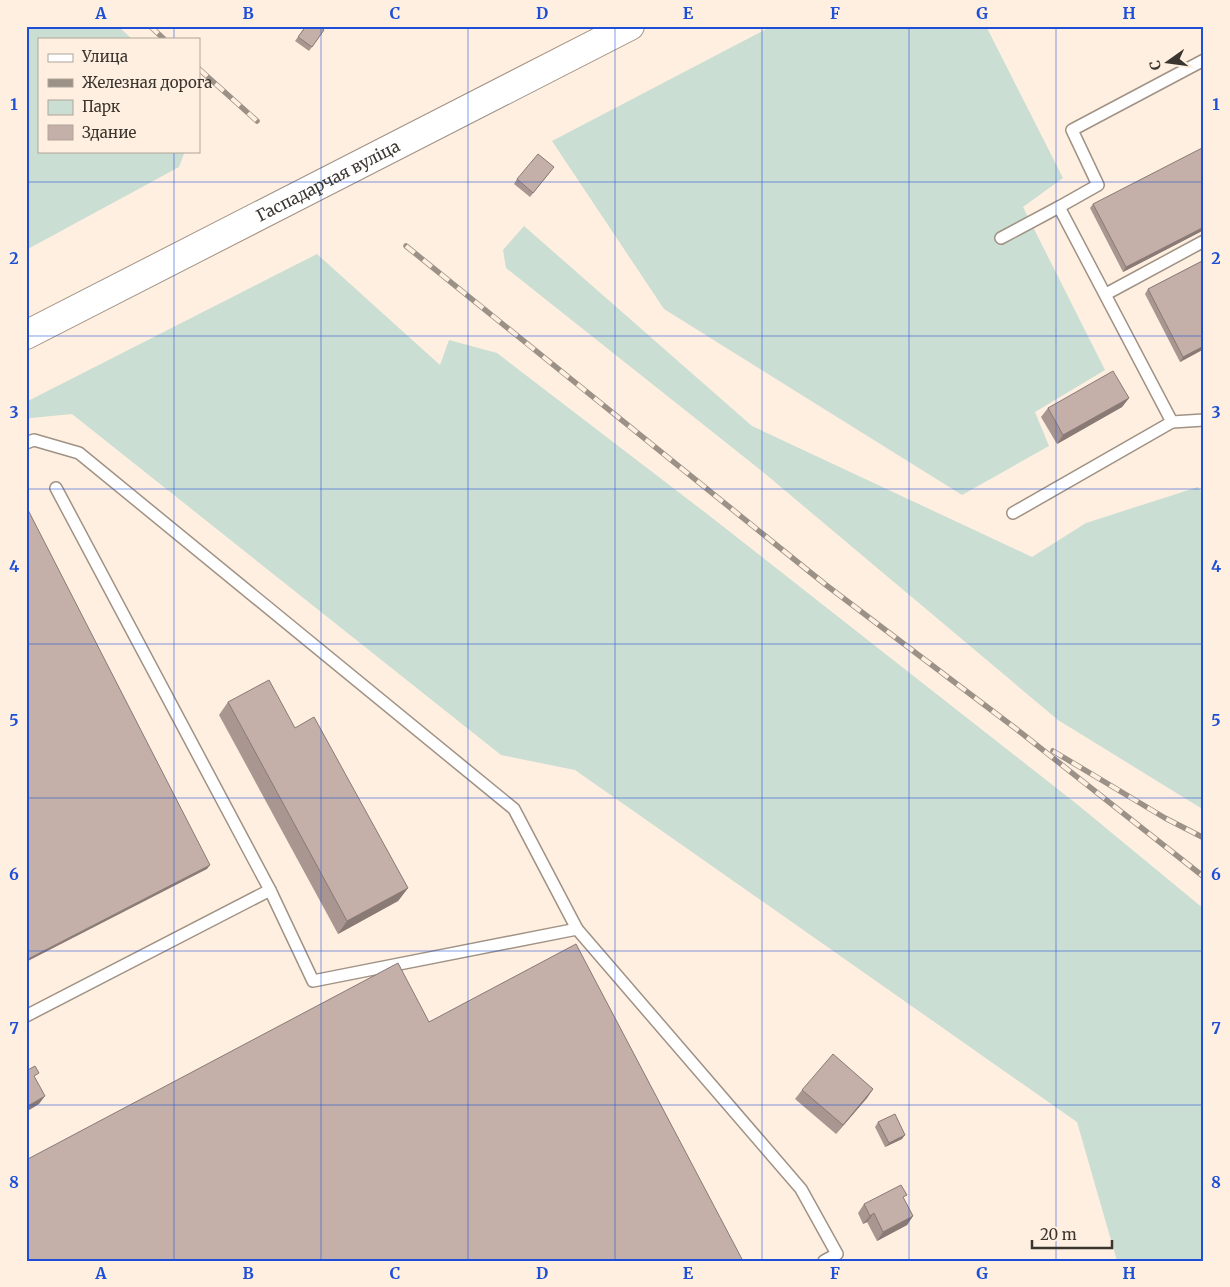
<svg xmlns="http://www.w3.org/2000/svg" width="1230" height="1287" viewBox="0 0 1230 1287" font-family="Merriweather,serif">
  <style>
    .green { fill: #caded3 }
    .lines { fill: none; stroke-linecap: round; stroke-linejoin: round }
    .lane-casing { stroke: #a09284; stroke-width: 14 }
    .secondary-casing { stroke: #a09284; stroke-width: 30 }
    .lane { stroke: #fff; stroke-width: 11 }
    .secondary { stroke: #fff; stroke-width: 28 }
    .rail-casing { stroke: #9c9187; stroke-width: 5.5 }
    .rail { stroke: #feefe0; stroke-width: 4; stroke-dasharray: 11; stroke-linecap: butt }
    .wall { fill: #a99691 }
    .shaded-wall { fill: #897a76 }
    .building { fill: #c4afa9; stroke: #897a76 }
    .grid { fill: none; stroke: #1d4ed8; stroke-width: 1; stroke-opacity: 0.55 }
    .labels { text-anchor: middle; stroke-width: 4.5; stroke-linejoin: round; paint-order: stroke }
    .street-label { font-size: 16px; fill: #3b352f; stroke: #feefe0 }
    .neatline { fill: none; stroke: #1d4ed8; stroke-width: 2 }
    .grid-label { font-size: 16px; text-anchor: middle; font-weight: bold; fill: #1d4ed8 }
  </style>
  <rect width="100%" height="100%" fill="#feefe0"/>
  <g class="green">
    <path d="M26 26H118L132 39H39V151H185L179 167 26 250Z"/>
    <path d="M772 26H986L1063 178 1023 207 1105 370 1035 412 1049 446 962 495 664 309 552 141Z"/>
    <path d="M524 226 752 426 1032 557 1086 523 1198 487 1204 496V810L1058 720 763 472 506 268 503 250Z"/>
    <path d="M317 254 440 365 449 340 497 353 711 517 1078 805 1204 909V1259L1200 1261H1117L1077 1122 575 770 501 755 72 414 31 418 26 420V402Z"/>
  </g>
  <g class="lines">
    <defs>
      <g id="lane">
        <path d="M1204 60 1072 130 1098 185 1059 207 1172 422 1204 420"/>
        <path d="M1001 238 1059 207"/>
        <path d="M1106 294 1204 241"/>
        <path d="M26 443 34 440 79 453 514 809 577 929"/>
        <path d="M1013 513 1172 422"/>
        <path d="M270 890 313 981 577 929 801 1189 837 1254 824 1261"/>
        <path d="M26 1016 270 890 56 488"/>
      </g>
      <g id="secondary">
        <path id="s1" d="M26 335 630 26"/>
      </g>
    </defs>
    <use href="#lane" class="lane-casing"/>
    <use href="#secondary" class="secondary-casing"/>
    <use href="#lane" class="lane"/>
    <use href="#secondary" class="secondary"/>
    <defs>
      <g id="rail">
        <path d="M150 26 164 39"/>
        <path d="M199 69 257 121"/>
        <path d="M406 246 826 585 1015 728 1204 877"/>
        <path d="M1053 751 1165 818 1204 838"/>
      </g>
    </defs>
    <use href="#rail" class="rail-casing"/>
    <use href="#rail" class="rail"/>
  </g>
  <g class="wall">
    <path d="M306 26 324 30 309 51 295 41Z"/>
    <path d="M551 171 530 197 514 184 517 179Z"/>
    <path d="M1093 204 1204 230 1123 272 1090 208Z"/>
    <path d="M1204 260V349L1180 362 1145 294 1148 289Z"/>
    <path d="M1129 398 1122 407 1057 444 1041 417 1048 408Z"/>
    <path d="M228 702 295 728 408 888 398 901 338 934 219 715Z"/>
    <path d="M873 1089 867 1098 836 1134 795 1099 802 1090Z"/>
    <path d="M878 1122 902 1139 885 1147 875 1127Z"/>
    <path d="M904 1200 913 1216 907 1225 877 1241 867 1222 863 1224 858 1213 864 1204Z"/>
  </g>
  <g class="shaded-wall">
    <path d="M1204 227V230L1123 272 1126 267Z"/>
    <path d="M1204 346V349L1180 362 1183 357Z"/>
    <path d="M1129 398 1122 407 1057 444 1063 435Z"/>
    <path d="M210 865 207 869 26 962V960Z"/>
    <path d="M408 888 398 901 338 934 347 921Z"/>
    <path d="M873 1089 867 1098 836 1134 843 1125Z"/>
    <path d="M45 1096 39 1104 26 1112V1107Z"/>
    <path d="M905 1135 902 1139 885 1147 889 1143Z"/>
    <path d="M874 1213 867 1222 863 1224 870 1216Z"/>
    <path d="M913 1216 907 1225 877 1241 883 1232Z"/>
  </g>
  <g class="building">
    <path d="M306 26H318L324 30 312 47 298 37Z"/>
    <path d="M1204 147V227L1126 267 1093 204Z"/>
    <path d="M538 154 554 167 533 193 517 179Z"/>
    <path d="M1204 260V346L1183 357 1148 289Z"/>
    <path d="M1113 371 1129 398 1063 435 1048 408Z"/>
    <path d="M26 506 210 865 26 960Z"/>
    <path d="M269 680 295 728 314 717 408 888 347 921 228 702Z"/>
    <path d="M576 944 743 1261H26V1160L398 963 429 1022Z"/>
    <path d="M833 1054 873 1089 843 1125 802 1090Z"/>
    <path d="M35 1066 39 1073 34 1076 45 1096 26 1107V1071Z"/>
    <path d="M895 1114 905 1135 889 1143 878 1122Z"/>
    <path d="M901 1185 907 1195 903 1197 913 1216 883 1232 874 1213 870 1216 864 1204Z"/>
  </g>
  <path class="grid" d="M174 26V39M321 26V1261M468 26V1261M615 26V1261M762 26V1261M909 26V1261M1056 26V1261M174 151V1261M26 182H1204M26 336H1204M26 489H1204M26 644H1204M26 798H1204M26 951H1204M26 1105H1204"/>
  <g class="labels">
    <g class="street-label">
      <text dy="6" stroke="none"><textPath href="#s1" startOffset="339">Гаспадарчая вуліца</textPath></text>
    </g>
  </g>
  <rect width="1230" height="1287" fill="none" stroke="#feefe0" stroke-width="55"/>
  <rect x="38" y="38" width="162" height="115" fill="#feefe0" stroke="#b0a599"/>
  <rect x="48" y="54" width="25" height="8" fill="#ffffff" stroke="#b0a599"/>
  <text x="82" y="62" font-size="15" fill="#3b352f">Улица</text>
  <rect x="48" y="79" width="25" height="8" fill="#9c9187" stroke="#b0a599"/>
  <text x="82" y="88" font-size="15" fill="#3b352f">Железная дорога</text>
  <rect x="48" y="100" width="25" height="15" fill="#caded3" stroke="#b0a599"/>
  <text x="82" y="112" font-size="15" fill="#3b352f">Парк</text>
  <rect x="48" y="125" width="25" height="15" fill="#c4afa9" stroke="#b0a599"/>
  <text x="82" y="138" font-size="15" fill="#3b352f">Здание</text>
  <g transform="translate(1168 62) rotate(256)" stroke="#feefe0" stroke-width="4" paint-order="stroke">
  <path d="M0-4L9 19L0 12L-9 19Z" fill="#3b352f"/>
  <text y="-8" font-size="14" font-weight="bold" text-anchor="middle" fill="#3b352f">С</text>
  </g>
  <path d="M1032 1240v8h80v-8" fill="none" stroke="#3b352f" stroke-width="2.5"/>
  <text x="1040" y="1240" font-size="15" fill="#3b352f" stroke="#feefe0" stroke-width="4" paint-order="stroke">20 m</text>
  <rect x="28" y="28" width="1174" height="1232" class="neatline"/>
  <g class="grid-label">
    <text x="101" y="19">A</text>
    <text x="248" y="19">B</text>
    <text x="395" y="19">C</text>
    <text x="542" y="19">D</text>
    <text x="688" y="19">E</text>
    <text x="835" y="19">F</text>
    <text x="982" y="19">G</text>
    <text x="1129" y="19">H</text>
    <text x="14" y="110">1</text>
    <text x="1216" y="110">1</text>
    <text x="14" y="264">2</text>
    <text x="1216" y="264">2</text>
    <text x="14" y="418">3</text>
    <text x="1216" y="418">3</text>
    <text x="14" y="572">4</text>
    <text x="1216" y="572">4</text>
    <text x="14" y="726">5</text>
    <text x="1216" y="726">5</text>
    <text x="14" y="880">6</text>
    <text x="1216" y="880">6</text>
    <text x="14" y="1034">7</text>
    <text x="1216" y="1034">7</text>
    <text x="14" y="1188">8</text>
    <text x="1216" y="1188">8</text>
    <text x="101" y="1279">A</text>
    <text x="248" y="1279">B</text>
    <text x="395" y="1279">C</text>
    <text x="542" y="1279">D</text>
    <text x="688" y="1279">E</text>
    <text x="835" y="1279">F</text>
    <text x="982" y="1279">G</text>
    <text x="1129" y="1279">H</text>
  </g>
</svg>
